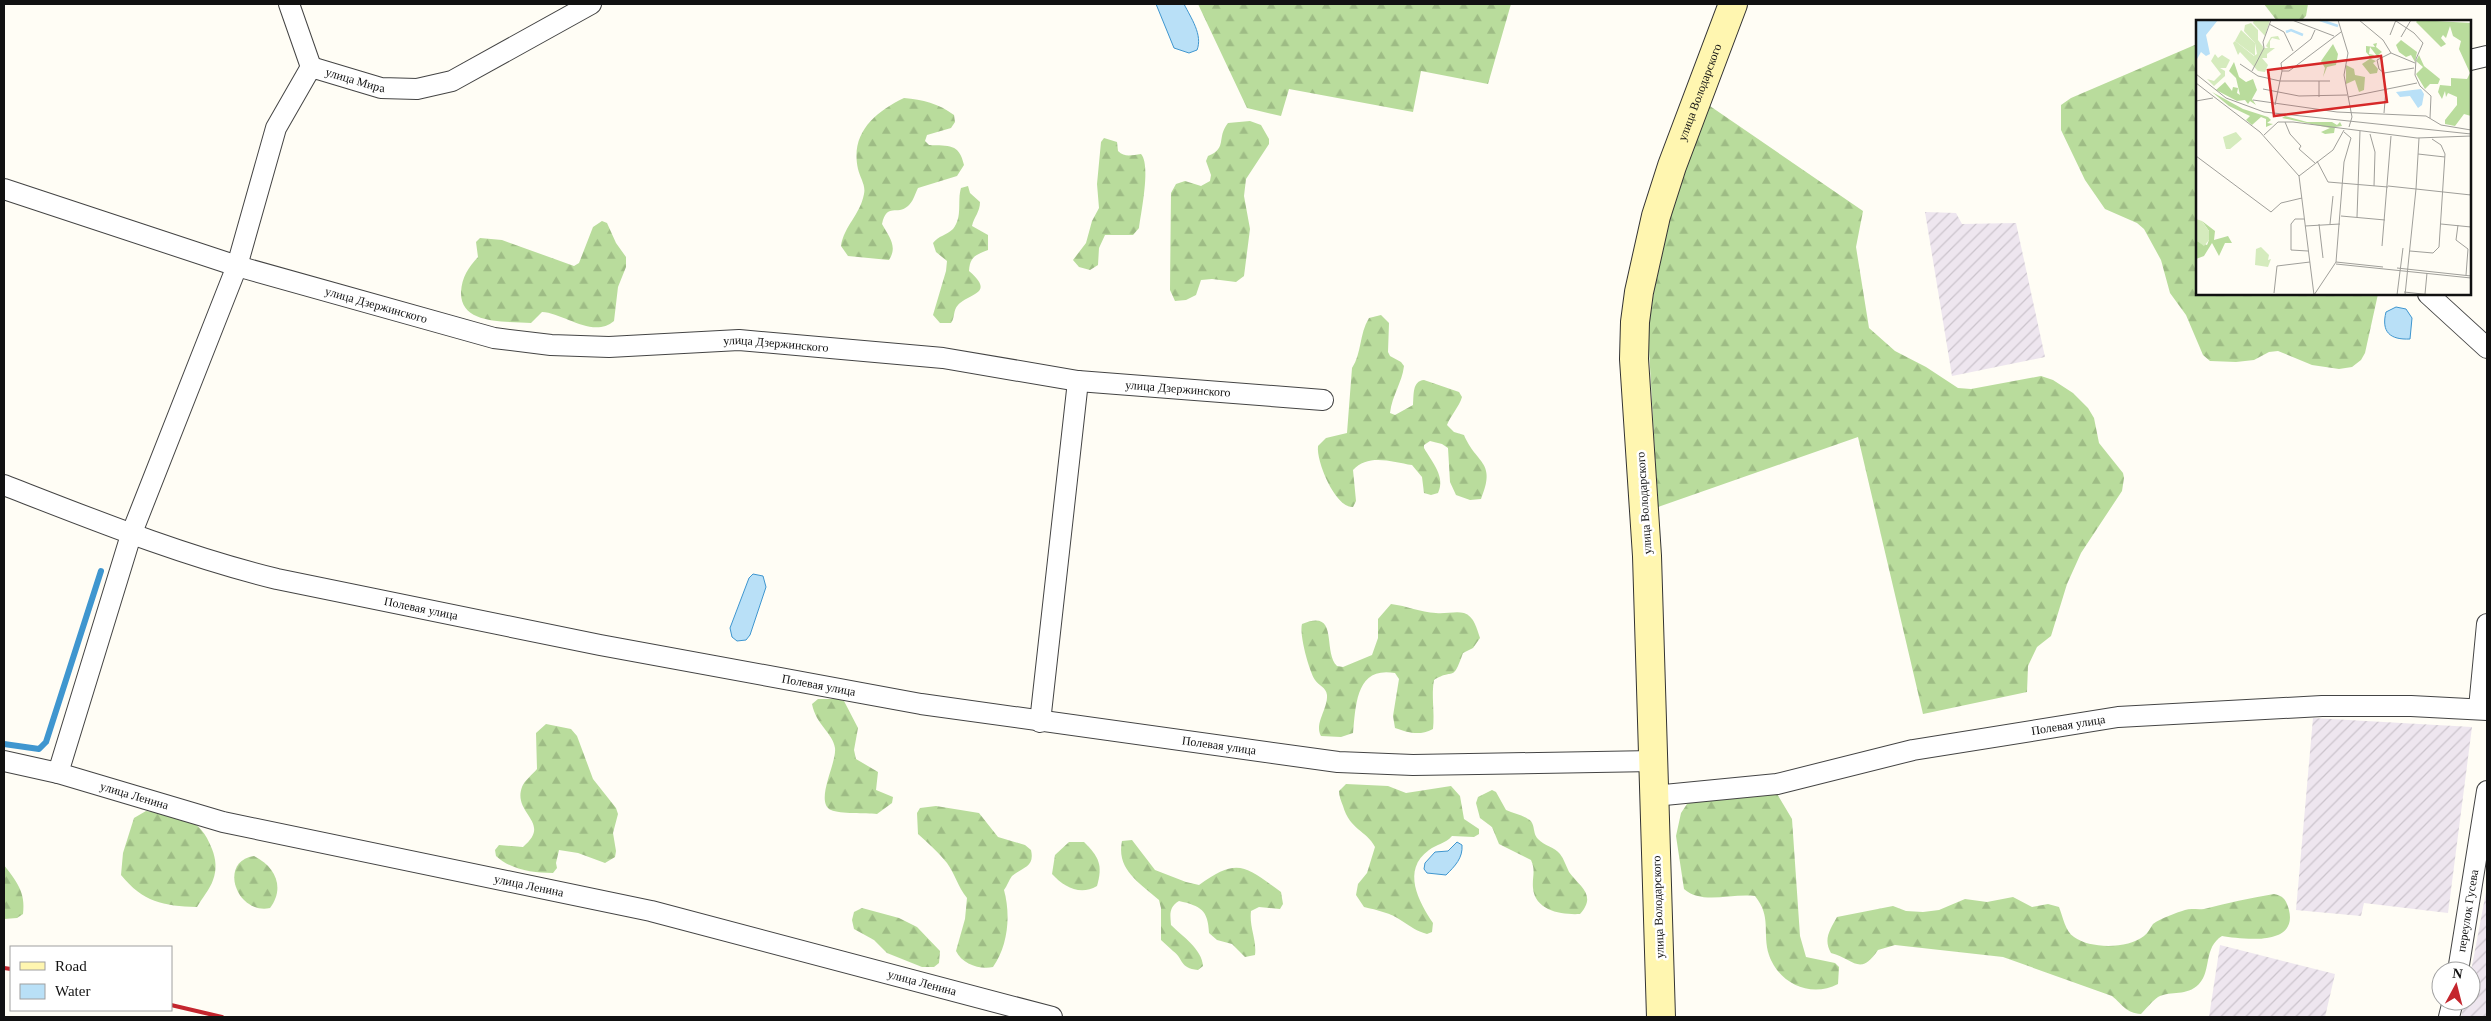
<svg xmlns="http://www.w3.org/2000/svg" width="2491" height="1021" viewBox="0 0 2491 1021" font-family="'Times New Roman',serif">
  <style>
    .industrial { fill: url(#industrial-furrows) }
    .forest { fill: url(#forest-firs) }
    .water { fill: #b9e0f7; stroke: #3f96cf }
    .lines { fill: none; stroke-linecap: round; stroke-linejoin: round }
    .stream { stroke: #3f96cf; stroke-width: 6 }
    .street-casing { stroke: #444; stroke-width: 22 }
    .secondary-casing { stroke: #333; stroke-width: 30 }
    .street { stroke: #fff; stroke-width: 20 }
    .secondary { stroke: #fff6b0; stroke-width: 28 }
    .rail { stroke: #c4262e; stroke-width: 4 }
    .labels { text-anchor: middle; stroke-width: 5; stroke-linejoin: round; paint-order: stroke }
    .street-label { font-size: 12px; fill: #111; stroke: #fff }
    .inset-river { fill: none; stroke: #b9e0f7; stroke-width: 2.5 }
    .inset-road { fill: none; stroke: #a09f9a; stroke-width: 1 }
    .view { fill: #d62828; fill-opacity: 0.15; stroke: #d62828; stroke-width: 2.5 }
    .inset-edge { fill: none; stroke: #111; stroke-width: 2.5 }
  </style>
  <defs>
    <pattern id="industrial-furrows" width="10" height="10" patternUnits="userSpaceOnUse" patternTransform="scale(1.25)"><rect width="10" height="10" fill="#eee6ef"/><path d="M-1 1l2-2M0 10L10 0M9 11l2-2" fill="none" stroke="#cbc4cc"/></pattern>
    <pattern id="forest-firs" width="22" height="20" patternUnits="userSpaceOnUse" patternTransform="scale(1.25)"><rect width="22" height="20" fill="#b9dc9c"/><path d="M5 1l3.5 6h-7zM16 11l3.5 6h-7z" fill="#9ebc85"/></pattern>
  </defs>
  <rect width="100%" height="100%" fill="#fffdf5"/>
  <g class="industrial">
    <path d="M1925 212 1956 213 1962 224 2016 223 2045 357 1952 376Z"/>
    <path d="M2313 718 2472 727 2448 913 2364 903 2361 916 2296 910Z"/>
    <path d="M2487 887V1017H2461L2465 1001H2471V971Z"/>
    <path d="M2220 945 2335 974 2325 1017H2209Z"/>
  </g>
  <g class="forest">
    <path d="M1198 4H1511L1488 84 1421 71 1413 112 1289 89 1281 116 1247 108Z"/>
    <path d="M2264 4H2308L2306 16 2301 21H2277Z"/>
    <path d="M2197 44V294H2378L2365 353 2361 360 2352 367 2339 369 2312 365 2278 351 2269 352 2254 360 2236 362 2210 361 2203 355 2186 315 2170 293 2161 260 2144 229 2137 223 2105 209 2085 180 2061 130V105L2071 98Z"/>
    <path d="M904 98C923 100 938 103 954 115L955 122 951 128 927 135 925 141 929 145C949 146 959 143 964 165L957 176 918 188C915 194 913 202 908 206 897 216 887 202 882 224 889 237 898 246 889 260L848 256 841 246C844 226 860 215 864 194 866 185 860 178 858 169 850 133 875 112 904 98Z"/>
    <path d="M1707 104 1863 211 1856 247 1869 328 1895 351 1926 367 1958 388 1971 389 2041 376 2053 380 2073 393 2088 408 2094 418 2099 443 2123 473 2124 478 2122 491 2081 553 2067 584 2051 636 2037 647 2028 666 2027 692 1923 714 1858 437 1658 507 1648 332 1654 291 1672 211Z"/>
    <path d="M1250 121 1261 125 1269 139V144L1246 179 1244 196 1250 229 1244 276 1236 282 1212 279 1201 280 1196 295 1186 300 1175 301 1170 290 1171 193 1176 184 1185 181 1201 186 1210 181 1211 175 1206 161 1208 156C1228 148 1216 138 1228 123Z"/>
    <path d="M1104 138 1117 142 1118 151C1125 158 1132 155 1141 154 1151 165 1141 212 1139 228L1133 235H1105L1099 248 1098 265 1090 270 1079 267 1073 260 1086 243 1092 221 1099 208 1097 184 1101 142Z"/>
    <path d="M968 186 970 193 980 202C980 212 974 217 972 226L988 235V250C975 255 970 257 969 271 996 294 969 293 958 305 953 310 955 318 951 323H940L933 315 946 271 947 261 936 252 933 243C938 236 947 235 953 229 963 217 957 201 961 188Z"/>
    <path d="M602 221 607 223 616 243 626 257V267L618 287 614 321C593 339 564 313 542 312L531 323C508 321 460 326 461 292 462 277 468 268 478 257L476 242 480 238 502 240 574 266 579 263 593 227Z"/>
    <path d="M1381 315 1389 323 1388 352 1390 356 1401 362 1404 366C1402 383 1392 395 1390 413L1395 415 1413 405C1414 395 1412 381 1424 380L1459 392 1462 397C1459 407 1451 415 1447 425L1454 432 1464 435C1476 464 1497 461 1481 499L1470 500 1456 495 1450 482 1448 448 1442 444 1430 441 1424 445V448C1432 462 1446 477 1438 493L1431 495 1424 493 1422 477 1412 465C1393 462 1368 453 1353 470L1356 501 1353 507C1335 508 1316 461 1318 446L1326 438 1347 433 1352 368C1362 353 1359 334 1369 318Z"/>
    <path d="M1391 604C1407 606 1420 612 1436 613 1445 614 1456 611 1464 613 1474 616 1477 629 1480 638L1473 648 1463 653C1452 684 1455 667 1434 680 1431 696 1435 712 1433 729 1419 736 1410 733 1395 728L1393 716 1399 679 1395 673C1356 666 1356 704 1353 733L1341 737 1321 736C1314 723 1328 709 1327 695 1326 687 1319 686 1315 680 1309 671 1299 634 1302 624 1340 608 1322 651 1337 666L1343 667 1372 655 1378 638V619Z"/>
    <path d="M818 699H838L844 701 858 728 854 750 856 759 878 772 876 790 893 797 892 803 877 814C866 813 840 814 831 810 814 802 837 763 835 748 833 733 816 725 812 704Z"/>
    <path d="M546 724 571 729 577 736 593 779 616 808 618 814 613 833 616 851 615 857 605 863 578 853 559 850 556 863 557 868 553 873C533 873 511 870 496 856L495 850 499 845 523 847C553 822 512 814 522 787 524 781 533 774 537 769L536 733Z"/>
    <path d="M1346 784 1388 786 1406 793 1451 786 1460 796 1464 819 1479 829V834L1474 837 1452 836C1445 844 1437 844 1429 850 1401 870 1419 902 1433 923L1432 932 1427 934C1416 931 1412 927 1402 921 1391 913 1377 910 1364 907L1356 895 1358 884 1367 873 1375 847C1366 830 1350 830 1343 806 1341 801 1339 796 1339 791Z"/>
    <path d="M1492 790 1496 792 1506 810C1513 813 1522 815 1528 819 1536 823 1532 833 1538 839 1544 846 1555 847 1560 854 1564 859 1566 866 1569 872 1580 887 1597 895 1580 914 1562 915 1535 911 1533 888 1532 877 1536 871 1531 860L1499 844 1492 827 1480 818 1476 803 1478 797Z"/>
    <path d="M1776 792 1792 819 1800 936 1806 957 1835 963 1839 967 1838 984C1811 998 1779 984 1769 955 1762 933 1772 917 1755 896 1731 893 1702 905 1684 889L1676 836 1681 813 1687 804 1700 798Z"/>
    <path d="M936 806 979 813 998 837 1025 845 1031 850C1035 867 1023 867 1012 876 1009 880 1007 886 1004 890 1011 915 1008 946 993 967 980 970 962 964 956 951L965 919 967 898C958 887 955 874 947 863 938 852 928 843 918 834L917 813 920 808Z"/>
    <path d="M146 811C178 815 200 816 212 849 216 859 217 870 213 880 210 889 202 898 197 907 163 906 143 902 121 875L123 853 134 818Z"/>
    <path d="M1132 840 1155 870 1186 882 1199 885C1238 857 1245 866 1281 892L1283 904 1280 909 1259 907 1251 911C1249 927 1257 940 1255 955L1245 957 1232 944 1217 940 1209 933C1208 910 1201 906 1179 901 1169 907 1170 914 1171 925 1182 936 1202 949 1203 966L1198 970C1179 968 1184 959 1173 951 1169 947 1165 944 1161 940V908L1159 900C1140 883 1116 870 1122 841Z"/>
    <path d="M1069 842H1084C1099 857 1103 865 1097 886 1080 896 1064 887 1052 874L1055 855Z"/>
    <path d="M254 856C276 867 285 888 270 908 236 915 218 861 254 856Z"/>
    <path d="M4 865C16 881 26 892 23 914L17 918 4 919Z"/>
    <path d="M2274 894C2284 896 2286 900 2289 910 2298 947 2242 939 2222 936 2203 948 2212 970 2199 984 2186 997 2172 990 2158 997 2152 1001 2146 1009 2141 1014 2126 1013 2123 1005 2112 996L2003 957 1895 945 1878 950C1860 977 1854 959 1831 953 1823 939 1830 930 1837 917L1893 906 1906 911 1923 912 1939 910 1965 899 1987 902 2013 897 2032 907 2048 904 2059 907C2063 917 2065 931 2074 937 2090 949 2128 949 2144 936 2148 933 2150 928 2153 924 2161 918 2176 913 2185 910 2191 908 2197 910 2204 909 2227 903 2250 898 2274 894Z"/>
    <path d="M862 908 899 918 917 927 940 951 939 963 934 967H922L887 953 874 940 854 929 852 920 854 912Z"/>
  </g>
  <g class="water">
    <path d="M1156 4H1184C1191 18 1203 35 1197 50L1189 53 1174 48Z"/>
    <path d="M2396 307 2406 309 2412 318 2410 339C2390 340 2381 332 2386 312Z"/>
    <path d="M753 574 763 576 766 587 750 635 746 640 737 641 732 637 730 628 749 578Z"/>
    <path d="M1457 842 1462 845C1463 858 1455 866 1446 875L1427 873 1424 869 1425 863 1435 852 1448 851Z"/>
  </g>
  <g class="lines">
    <path class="stream" d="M4 744 39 749 46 742 101 571"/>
    <defs>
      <g id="street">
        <path d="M289 4 311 67"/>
        <path d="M2470 60 2487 56"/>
        <path id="s1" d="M4 189 237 266 494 338 551 345 609 347 739 340 943 358 1078 381 1323 400"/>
        <path d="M2428 294 2487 348"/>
        <path id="s2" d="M4 485C94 520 183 556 277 579L600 645 921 704 1338 762 1413 765 1654 761"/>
        <path d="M2479 708 2487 624"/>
        <path d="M1040 722 1078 381"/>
        <path id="s3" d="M4 761 58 773 223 822 651 911 1052 1017"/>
        <path id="s4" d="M58 773 131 535 237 266 276 128 311 67 381 88 417 89 452 81 591 4"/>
        <path id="s5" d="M1654 796 1777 784 1913 750 2118 717 2322 706H2411L2487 710"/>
        <path id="s6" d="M2458 971 2487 791"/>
        <path d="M2449 1017 2453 1001"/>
      </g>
      <g id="secondary">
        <path id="s7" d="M1661 1017 1647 556 1634 359 1635 322 1639 292 1656 216 1672 166 1733 4"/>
      </g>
    </defs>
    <use href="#street" class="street-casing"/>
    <use href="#secondary" class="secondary-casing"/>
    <use href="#street" class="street"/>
    <use href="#secondary" class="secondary"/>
    <g class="rail">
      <path d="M4 968 11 969"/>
      <path d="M171 1005 222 1017"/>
    </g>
  </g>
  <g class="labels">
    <g class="street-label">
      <text dy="4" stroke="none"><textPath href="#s4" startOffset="798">улица Мира</textPath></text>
      <text dy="4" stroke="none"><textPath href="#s7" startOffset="935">улица Володарского</textPath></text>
      <text dy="4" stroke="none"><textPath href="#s1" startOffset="390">улица Дзержинского</textPath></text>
      <text dy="4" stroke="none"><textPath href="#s1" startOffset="795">улица Дзержинского</textPath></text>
      <text dy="4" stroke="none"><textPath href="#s1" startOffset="1200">улица Дзержинского</textPath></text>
      <text transform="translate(1644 503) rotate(-94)" y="4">улица Володарского</text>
      <text dy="4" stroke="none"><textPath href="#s2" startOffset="436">Полевая улица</textPath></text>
      <text dy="4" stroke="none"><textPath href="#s2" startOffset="841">Полевая улица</textPath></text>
      <text dy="4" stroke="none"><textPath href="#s5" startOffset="421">Полевая улица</textPath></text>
      <text dy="4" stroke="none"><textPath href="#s2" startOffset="1246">Полевая улица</textPath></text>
      <text dy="4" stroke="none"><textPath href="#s3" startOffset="135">улица Ленина</textPath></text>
      <text dy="4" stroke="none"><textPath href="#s3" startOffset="540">улица Ленина</textPath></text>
      <text transform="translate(1658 907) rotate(-92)" y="4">улица Володарского</text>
      <text dy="4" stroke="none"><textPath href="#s6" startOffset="61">переулок Гусева</textPath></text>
      <text dy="4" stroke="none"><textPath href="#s3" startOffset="945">улица Ленина</textPath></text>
    </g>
  </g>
  <g transform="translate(2196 20)">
    <rect width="275" height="275" fill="#fffdf5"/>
    <path d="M55 3 62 10V20L68 28H72L70 26 75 17 82 16 84 20 76 18 74 21V28H79L71 34V38H66L72 45 69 52 62 51 44 32 42 35 37 23 39 21 58 36 61 34 59 23 48 11 49 5ZM19 34 22 38 26 35 34 40 30 48H24L29 51V56L18 66 11 59 18 61 25 54 15 41ZM65 227 73 235 72 240 75 239 72 247 59 245 60 229Z" fill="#d5ebbd"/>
    <path d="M222 0 275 3V96L268 94 259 106 249 104V100L261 85V77L252 73 250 77 249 71 246 79 242 72 244 65 255 66V58L271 59 274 53 263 29 265 21 257 16 254 6 250 18 247 15 245 18 250 24 245 27 220 2ZM205 20 221 32 219 42 215 35 210 37 203 32 200 25ZM181 23 180 27 186 32 181 36 174 27 173 34 178 35 175 39 180 41 177 43 182 49 181 53 174 54 166 44 175 38 170 32V26L179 27 177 24ZM137 24 142 34 140 45 131 47 127 57 129 48 125 41ZM223 35 228 46 244 59 242 64H234L229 69 220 54 227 47 220 41ZM38 42 43 57 50 62 57 59 61 70 56 79 60 85 54 81 52 84 49 80 41 81 20 70 29 62 36 71 37 67 42 68 41 73 44 75 40 58 33 51ZM150 45 158 49 159 55 169 57 168 70 163 72 159 60 150 64ZM16 72 47 89 72 97 75 100 71 103 77 104 70 107V99L65 97 56 105 50 100 54 96 33 86ZM89 96 111 102H136L141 105 144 102 146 106 139 107 138 113 129 114 125 112 134 108 86 98ZM6 201 19 211 18 220 32 216 36 223H29L23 236 16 223 8 236 0 239 1 221 11 225 13 220V211Z" fill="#b9dc9c"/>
    <path d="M45 10 59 23V36L39 21ZM40 112 46 119 34 129H30L27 117ZM0 199 6 201 13 211V220L8 226 1 221Z" fill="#d5ebbd"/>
    <path d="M58 0H74L69 16 57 3Z" fill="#d5ebbd"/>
    <path d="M0 0H22L10 15 14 34 10 36 5 32 0 41ZM225 69 228 74 226 85 222 88 214 76 204 77 200 72Z" fill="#b9e0f7"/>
    <path class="inset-river" d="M124 0 142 6M90 12 95 10 107 15"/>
    <path class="inset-road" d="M96 0 138 16M142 0 152 33 148 55 156 97 153 107M163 0 187 20 195 33 219 43M200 1 218 13 227 23 220 39 219 55 224 66 235 76 234 98M73 4 88 12 97 31M194 15 200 0M205 17 215 0M44 44 62 56 84 61H134M56 51 68 28 67 22 75 0M86 51 85 43 115 19 119 10M188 53 183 49 181 40 195 33M188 53 218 48M188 53 189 68M0 54 30 78 68 92 275 114M123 61V77M0 63 64 112 103 156 118 275M67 69 103 76 151 75M152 77 221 63M57 80 141 92 230 96 245 105 275 110M0 81 17 78M79 85 86 51H93L145 12M188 93 190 69M89 102 94 114 105 126 103 129 119 143M174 114 179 132 178 166M68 115 82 102H97L221 118 275 116M222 134 249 137M0 136 75 192 85 183 106 178M121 141 132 162 192 167M103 156 137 130 148 110M192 166 220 169 223 118M145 196 189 200M161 197 164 111M108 199H99L95 204V230L112 231M123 204 127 238M134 204 137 176M245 204 275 207M262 205 260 220 272 229 270 255M109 206 144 204M186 226 195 116M214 231 237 233 243 227 249 134 245 125 236 119M140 242 187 247M140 244 275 258M201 248 275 256M208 272 236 275M78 273 81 246 114 242M229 274 231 253M118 275 140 242 148 142 155 118 148 112M144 275H162M201 275 207 228M209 275 220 169 275 175"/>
    <path class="view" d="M185 36 191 82 78 96 72 50Z"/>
    <rect width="275" height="275" class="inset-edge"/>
  </g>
  <rect width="2491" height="1021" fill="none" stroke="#111111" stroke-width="10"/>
  <rect x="10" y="946" width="162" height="65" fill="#ffffff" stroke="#a0a0a0"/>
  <rect x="20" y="962" width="25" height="8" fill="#fff6b0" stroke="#a0a0a0"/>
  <text x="55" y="971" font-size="15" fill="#111111">Road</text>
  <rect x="20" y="984" width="25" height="15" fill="#b9e0f7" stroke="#a0a0a0"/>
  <text x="55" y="996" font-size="15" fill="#111111">Water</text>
  <g transform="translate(2456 986) rotate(7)"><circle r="24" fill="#ffffff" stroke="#a0a0a0"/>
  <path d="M0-4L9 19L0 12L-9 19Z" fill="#c4262e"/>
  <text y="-8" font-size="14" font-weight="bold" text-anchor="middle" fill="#111111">N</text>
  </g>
</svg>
